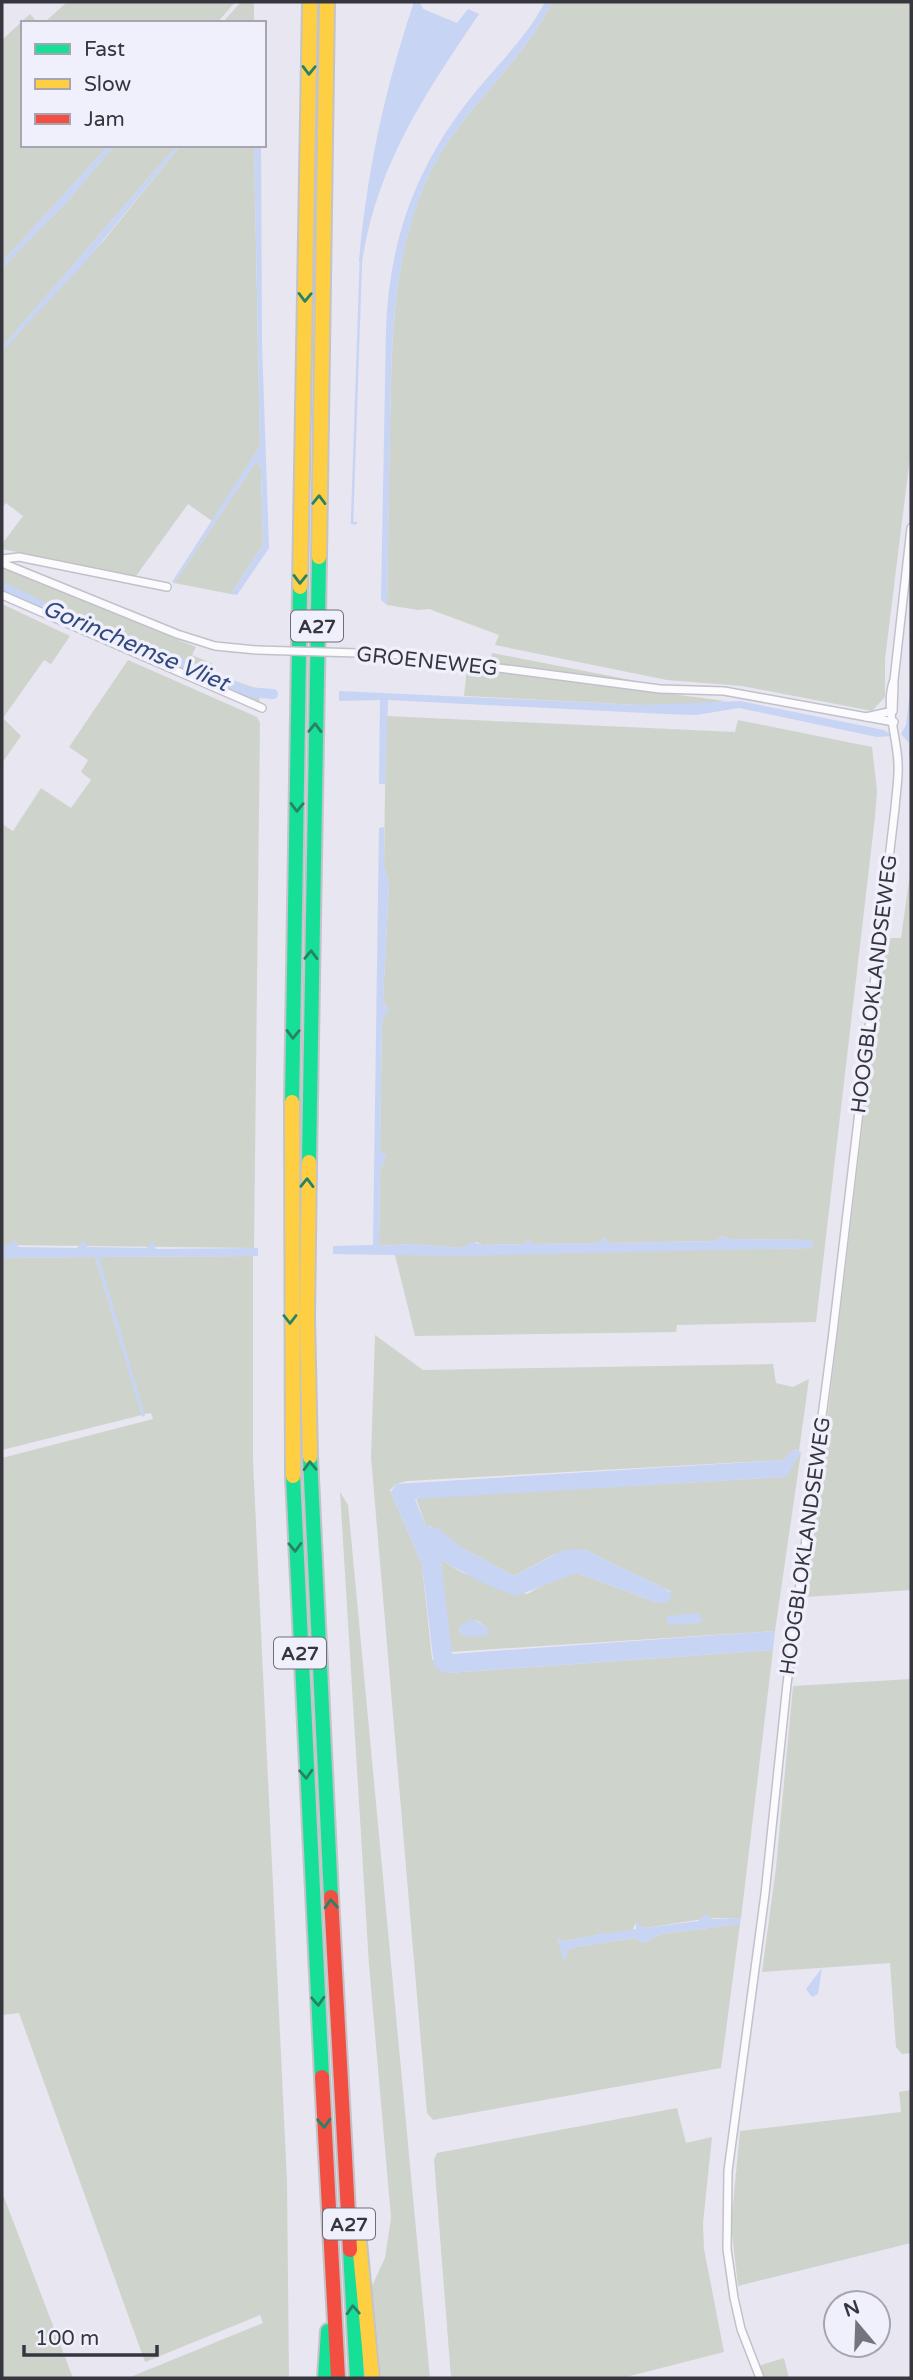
<svg xmlns="http://www.w3.org/2000/svg" width="913" height="2380" viewBox="0 0 913 2380" font-family="'Varela Round',sans-serif">
  <style>
    .green { fill: #ced4cb; fill-rule: evenodd }
    .water { fill: #c7d4f4 }
    .lines { fill: none; stroke-linecap: round; stroke-linejoin: round }
    .stream { stroke: #c7d4f4; stroke-width: 2.5 }
    .canal { stroke: #c7d4f4; stroke-width: 10 }
    .street-casing { stroke: #c2c1ca; stroke-width: 10 }
    .fast-casing { stroke: #c3c3c8; stroke-width: 18 }
    .slow-casing { stroke: #c3c3c8; stroke-width: 18 }
    .jam-casing { stroke: #c3c3c8; stroke-width: 18 }
    .street { stroke: #fbfbfd; stroke-width: 7 }
    .fast { stroke: #16e098; stroke-width: 14 }
    .slow { stroke: #ffcf43; stroke-width: 14 }
    .jam { stroke: #f24e42; stroke-width: 14 }
    .street-bridge-casing { stroke: #c2c1ca; stroke-width: 10; stroke-linecap: butt }
    .street-bridge { stroke: #fbfbfd; stroke-width: 7 }
    .oneway { stroke: #288266 }
    .labels { text-anchor: middle; stroke-width: 7; stroke-linejoin: round; paint-order: stroke }
    .shield { fill: #f0effc; stroke: #6e6e77; stroke-width: 2 }
    .shield-label { font-size: 19px; font-weight: bold; fill: #37363e }
    .street-label { font-size: 21px; fill: #37363e; stroke: #f0effc }
    .water-label { font-size: 23px; font-style: italic; fill: #31497c; stroke: #f0effc }
  </style>
  <rect width="100%" height="100%" fill="#e7e6f1"/>
  <g class="green">
    <path d="M67 2H235L217 23H44Z"/>
    <path d="M241 2H254V23H222Z"/>
    <path d="M552 2H911V449L885 659V697L872 711 742 686 667 680 495 645 499 635 429 609 418 610 387 605C388 545 389 484 390 424 392 334 392 247 434 165 466 105 523 63 552 2Z"/>
    <path d="M30 14 38 23H23V145H109L2 262V40Z"/>
    <path d="M115 145H177L2 347V268L65 204Z"/>
    <path d="M181 145H254L260 446 212 521 188 504 136 576 2 549V544L23 516 6 503 2 508V351L104 240Z"/>
    <path d="M256 462 261 468 263 545 231 594 174 583Z"/>
    <path d="M2 568 196 647 192 655 213 664 214 673 260 690 259 704 2 593Z"/>
    <path d="M2 604 70 636 51 664 44 660 3 718 21 736 2 763Z"/>
    <path d="M492 653 646 683 490 662Z"/>
    <path d="M128 660 257 717 260 723 254 1248 2 1245V824L13 831 41 788 71 808 91 780 81 772 88 760 69 747Z"/>
    <path d="M467 668 726 701 687 706 641 705 464 696Z"/>
    <path d="M386 716 735 732 738 720 872 747 877 791 875 817 816 1322 677 1325 676 1332 415 1336 395 1255 812 1248 813 1240 728 1239 722 1236 715 1241 609 1243 604 1238 598 1243 534 1244 528 1240 524 1244 482 1245 477 1242 462 1248 412 1244 379 1246 380 1171 386 1156 380 1150 382 1023 388 1008 383 1000 389 884 384 867Z"/>
    <path d="M911 867V1590L806 1597 885 938H901Z"/>
    <path d="M253 1256V1461L287 2182 289 2378H128L263 2323 260 2315 145 2362 19 2013 2 2015V1458L153 1419 151 1413 144 1414 98 1257Z"/>
    <path d="M95 1257 142 1415 2 1450V1258Z"/>
    <path d="M375 1335 423 1370 773 1364 776 1383 793 1387 809 1379 799 1451 795 1449 783 1460 407 1481 396 1484 390 1490 422 1565 432 1659 448 1673 773 1650 741 1918H710L645 1928 636 1923 632 1931 605 1934 600 1931 598 1935 564 1941 558 1939 564 1960 569 1949 575 1947 635 1938 643 1943 661 1934 740 1924 721 2068 433 2120 427 2113 371 1457Z"/>
    <path d="M801 1452 775 1631 450 1652 441 1560 463 1573 527 1594 555 1579 577 1573 658 1603 670 1591 583 1549 553 1555 514 1576 464 1549 433 1527 426 1526 416 1498 785 1477ZM476 1620 488 1628C479 1635 471 1639 461 1634L459 1629Z"/>
    <path d="M340 1492 348 1505 430 2378H381L372 2286 385 2258 391 2218 369 1965Z"/>
    <path d="M911 1679V2053L902 2054 896 2047 890 1963 762 1972 776 1868 793 1686Z"/>
    <path d="M911 2090V2243L738 2286 731 2225 740 2131 901 2112 899 2092Z"/>
    <path d="M677 2108 686 2143 712 2137 703 2223 704 2249 724 2352 622 2378H451L434 2159 437 2153Z"/>
    <path d="M2 2192 73 2378H2Z"/>
    <path d="M784 2358 789 2378H764L758 2366Z"/>
  </g>
  <g class="water">
    <path d="M414 2H420L423 9 457 23 468 9 479 14C425 94 377 164 362 262L359 261C367 171 385 88 414 2Z"/>
    <path d="M545 2H552C523 63 466 105 434 165 391 250 391 341 390 435 389 491 388 548 387 605L381 600 386 329C389 240 417 164 473 95 498 64 527 37 545 2Z"/>
    <path d="M109 145H115L65 204 2 268V262Z"/>
    <path d="M177 145H181L80 268 2 351V347Z"/>
    <path d="M254 145H261L262 344 269 548 237 595 231 594 263 545 261 468 256 462 174 583 172 582 260 446Z"/>
    <path d="M911 685V753L909 759V743L901 734 906 725Z"/>
    <path d="M339 691 641 705 740 701 884 730 892 736 877 737 739 708 696 715 665 714 388 700 385 784H379L380 700 339 701Z"/>
    <path d="M384 827V867L389 884 383 1000 388 1008 382 1023 380 1150 386 1156 380 1171 379 1246 412 1244 462 1248 473 1242 482 1245 524 1244 528 1240 534 1244 598 1243 604 1238 609 1243 715 1241 722 1236 728 1239 813 1240 812 1248 458 1256 333 1254V1246L373 1245 379 828Z"/>
    <path d="M15 1239 18 1247 77 1248 84 1240 87 1247 146 1248 153 1241 156 1249 258 1248V1256L99 1257 145 1416 142 1417 95 1257 2 1258V1245H11Z"/>
    <path d="M795 1449 801 1452 786 1477 415 1499 426 1526 438 1528 464 1549 514 1576 564 1550 583 1549 666 1589 672 1595 668 1602 658 1603 577 1573 516 1596 485 1584 441 1560 452 1654 775 1631 773 1650 448 1673 441 1672 434 1665 422 1565 391 1492 396 1484 783 1460Z"/>
    <path d="M698 1613 702 1620 699 1623 670 1625 666 1622 668 1616Z"/>
    <path d="M473 1619 488 1628 487 1636 468 1637 461 1634 459 1626Z"/>
    <path d="M705 1914 712 1919 741 1918 740 1924 661 1934 643 1943 635 1938 575 1947 569 1949 564 1962 558 1938 565 1941 598 1935 600 1930 605 1934 636 1929V1922L645 1928 698 1921Z"/>
    <path d="M822 1968 818 1994 812 1997 806 1989Z"/>
  </g>
  <g class="lines">
    <path class="stream" d="M356 523H352L361 258"/>
    <path class="canal" d="M2 587 82 625 159 653 248 692 273 694"/>
    <defs>
      <g id="street">
        <path d="M2 559 19 557 167 587"/>
        <path d="M2 563 177 634 215 646 257 650"/>
        <path d="M2 595 262 708"/>
        <path d="M392 654 660 689 724 691 894 722"/>
        <path d="M893 710 894 684"/>
        <path d="M866 717 893 711"/>
        <path d="M760 2378 741 2329 734 2298 727 2249 728 2171 765 1894 787 1684 832 1340 895 808C896 793 899 777 898 763 897 736 884 704 894 680L911 528"/>
      </g>
      <g id="fast">
        <path d="M292 1102 300 587"/>
        <path d="M309 1162 319 557"/>
        <path d="M310 1457 331 1897"/>
        <path d="M293 1476 322 2077"/>
        <path d="M350 2250 357 2378"/>
        <path d="M325 2378 328 2331"/>
      </g>
      <g id="slow">
        <path d="M319 557 327 2"/>
        <path d="M300 587 310 2"/>
        <path d="M292 1102 293 1476"/>
        <path d="M309 1162 307 1318 310 1457"/>
        <path d="M357 2221 372 2378"/>
      </g>
      <g id="jam">
        <path d="M331 1897 350 2250"/>
        <path d="M322 2077 338 2378"/>
      </g>
    </defs>
    <use href="#street" class="street-casing"/>
    <use href="#fast" class="fast-casing"/>
    <use href="#slow" class="slow-casing"/>
    <use href="#jam" class="jam-casing"/>
    <use href="#street" class="street"/>
    <use href="#fast" class="fast"/>
    <use href="#slow" class="slow"/>
    <use href="#jam" class="jam"/>
    <defs>
      <path id="street-bridge" d="M257 650 392 654"/>
    </defs>
    <use href="#street-bridge" class="street-bridge-casing"/>
    <use href="#street-bridge" class="street-bridge"/>
  </g>
  <defs><path id="oneway-chevron" d="M-2-3.5L2.5 0L-2 3.5" fill="none" stroke-width="1.6" stroke-linecap="round" stroke-linejoin="round" transform="scale(1.75)"/></defs>
  <g class="oneway">
    <use href="#oneway-chevron" transform="translate(309 70) rotate(91)"/>
    <use href="#oneway-chevron" transform="translate(305 297) rotate(91)"/>
    <use href="#oneway-chevron" transform="translate(319 500) rotate(-89)"/>
    <use href="#oneway-chevron" transform="translate(300 579) rotate(91)"/>
    <use href="#oneway-chevron" transform="translate(315 728) rotate(-89)"/>
    <use href="#oneway-chevron" transform="translate(297 807) rotate(91)"/>
    <use href="#oneway-chevron" transform="translate(311 955) rotate(-89)"/>
    <use href="#oneway-chevron" transform="translate(293 1034) rotate(91)"/>
    <use href="#oneway-chevron" transform="translate(307 1183) rotate(-89)"/>
    <use href="#oneway-chevron" transform="translate(290 1319) rotate(90)"/>
    <use href="#oneway-chevron" transform="translate(310 1466) rotate(-92)"/>
    <use href="#oneway-chevron" transform="translate(295 1547) rotate(88)"/>
    <use href="#oneway-chevron" transform="translate(306 1774) rotate(87)"/>
    <use href="#oneway-chevron" transform="translate(331 1904) rotate(-93)"/>
    <use href="#oneway-chevron" transform="translate(318 2001) rotate(87)"/>
    <use href="#oneway-chevron" transform="translate(324 2123) rotate(87)"/>
    <use href="#oneway-chevron" transform="translate(353 2310) rotate(-93)"/>
  </g>
  <g class="labels">
    <g class="shield">
      <rect x="291" y="610.5" width="52" height="31" rx="5"/>
      <rect x="274" y="1637.5" width="52" height="31" rx="5"/>
      <rect x="323" y="2208.5" width="52" height="31" rx="5"/>
    </g>
    <g class="shield-label">
      <text x="317" y="633">A27</text>
      <text x="300" y="1660">A27</text>
      <text x="349" y="2231">A27</text>
    </g>
    <g class="street-label">
      <text transform="translate(427 661) rotate(6)" y="7">GROENEWEG</text>
      <text transform="translate(874 984) rotate(-83)" y="7">HOOGBLOKLANDSEWEG</text>
      <text transform="translate(805 1546) rotate(-82)" y="7">HOOGBLOKLANDSEWEG</text>
    </g>
    <g class="water-label">
      <text transform="translate(136 645) rotate(23)" y="8">Gorinchemse Vliet</text>
    </g>
  </g>
  <rect width="913" height="2380" fill="none" stroke="#37363e" stroke-width="7"/>
  <rect x="21" y="21" width="245" height="126" fill="#f0effc" stroke="#a6a5b0" stroke-width="2"/>
  <rect x="35" y="44" width="35" height="10" fill="#16e098" stroke="#a6a5b0" stroke-width="2"/>
  <text x="84" y="56" font-size="21" fill="#37363e">Fast</text>
  <rect x="35" y="79" width="35" height="10" fill="#ffcf43" stroke="#a6a5b0" stroke-width="2"/>
  <text x="84" y="91" font-size="21" fill="#37363e">Slow</text>
  <rect x="35" y="114" width="35" height="10" fill="#f24e42" stroke="#a6a5b0" stroke-width="2"/>
  <text x="84" y="126" font-size="21" fill="#37363e">Jam</text>
  <g transform="translate(857 2324) rotate(341)"><circle r="33" fill="#f0effc" stroke="#a6a5b0" stroke-width="2"/>
  <path d="M0-5L12 26L0 18L-12 26Z" fill="#75747d"/>
  <text y="-10" font-size="19" font-weight="bold" text-anchor="middle" fill="#37363e">N</text>
  </g>
  <path d="M24 2345v10h133v-10" fill="none" stroke="#37363e" stroke-width="3.5"/>
  <text x="35" y="2345" font-size="21" fill="#37363e" stroke="#f0effc" stroke-width="5" paint-order="stroke">100 m</text>
</svg>
